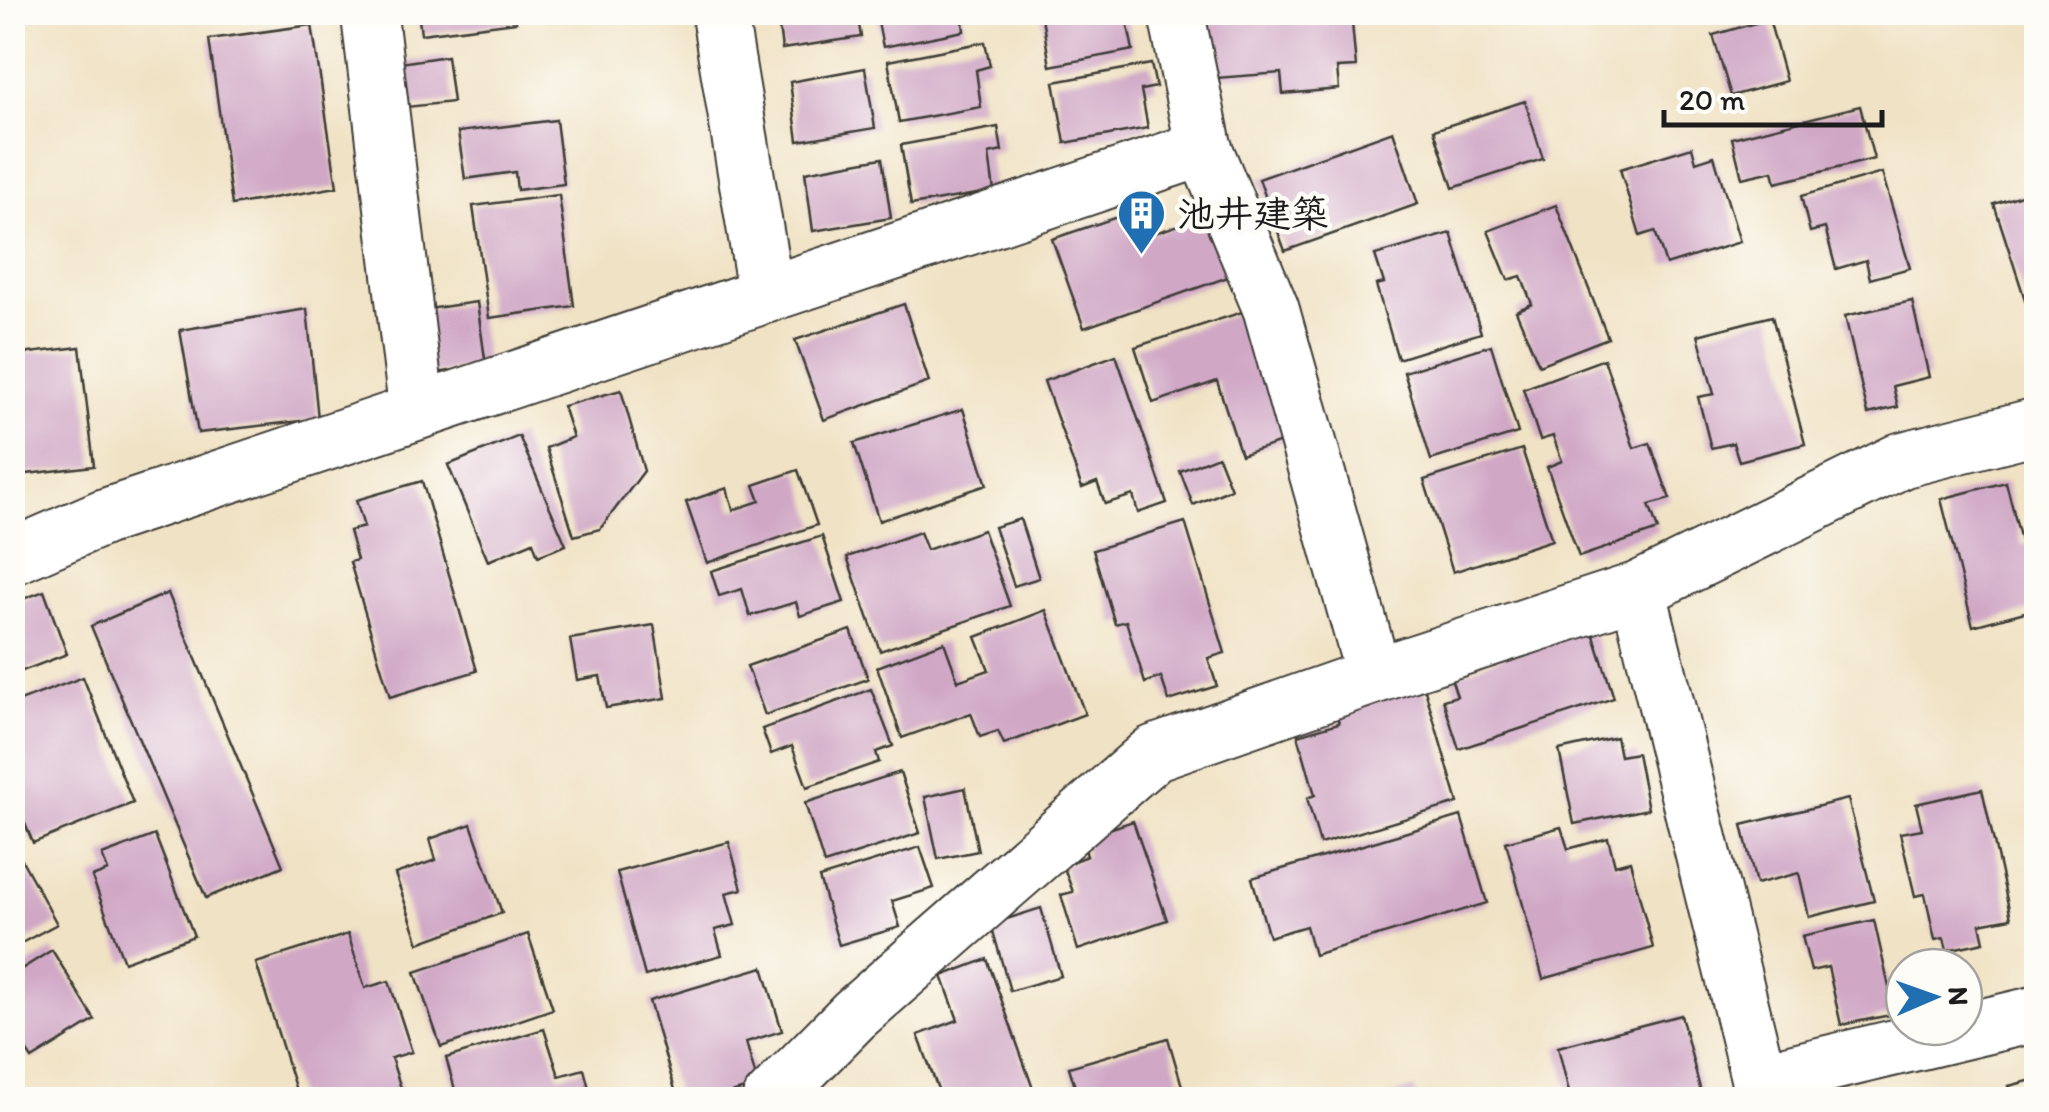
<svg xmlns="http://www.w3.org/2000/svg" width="2049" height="1112" viewBox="0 0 2049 1112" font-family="Itim,'Klee One',sans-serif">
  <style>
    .building { fill: #d0a8c6 }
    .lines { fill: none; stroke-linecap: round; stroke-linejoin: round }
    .minor-casing { stroke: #3c3a35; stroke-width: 59 }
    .minor { stroke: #fff; stroke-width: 55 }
    .labels { text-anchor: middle; stroke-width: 9; stroke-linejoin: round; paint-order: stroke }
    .poi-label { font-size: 38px; font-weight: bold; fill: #1c1c1c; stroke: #fdfcf7; text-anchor: start }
  </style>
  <rect width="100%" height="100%" fill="#fdfcf7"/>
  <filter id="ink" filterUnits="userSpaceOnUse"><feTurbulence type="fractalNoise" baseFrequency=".01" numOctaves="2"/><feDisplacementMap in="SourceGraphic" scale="20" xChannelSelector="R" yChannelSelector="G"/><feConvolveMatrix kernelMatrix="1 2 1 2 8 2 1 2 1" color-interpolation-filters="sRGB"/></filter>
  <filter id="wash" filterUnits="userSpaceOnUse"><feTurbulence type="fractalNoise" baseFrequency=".0048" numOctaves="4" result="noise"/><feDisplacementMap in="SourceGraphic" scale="40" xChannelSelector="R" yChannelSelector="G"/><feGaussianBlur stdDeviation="2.25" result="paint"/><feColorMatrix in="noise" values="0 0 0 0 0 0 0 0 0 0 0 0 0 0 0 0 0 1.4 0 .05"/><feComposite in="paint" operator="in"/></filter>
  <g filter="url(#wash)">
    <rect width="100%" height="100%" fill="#f0e2c4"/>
    <g id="blocks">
      <g class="building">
        <path d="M418 12H515L516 22 421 34Z"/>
        <path d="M777 12H857L861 37 782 49Z"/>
        <path d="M876 12H962L964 31 883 47Z"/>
        <path d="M1041 12H1125L1133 50 1050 66Z"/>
        <path d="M1197 12H1351L1356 67 1337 68 1339 89 1283 94 1281 73 1203 79Z"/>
        <path d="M1769 19 1786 81 1731 96 1713 35Z"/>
        <path d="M312 25 337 187 232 205 209 39Z"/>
        <path d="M985 42 990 66 976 70 981 107 899 122 888 61Z"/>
        <path d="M447 56 453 102 407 107 400 63Z"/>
        <path d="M1151 64 1156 87 1141 90 1148 128 1065 143 1054 82Z"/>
        <path d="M865 68 875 128 798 141 790 82Z"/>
        <path d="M1525 101 1543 159 1453 188 1434 130Z"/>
        <path d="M1860 106 1874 159 1776 183 1773 171 1742 178 1732 138Z"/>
        <path d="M556 120 564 184 517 190 515 172 465 179 458 132Z"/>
        <path d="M998 127 1002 151 989 154 994 191 911 205 901 145Z"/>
        <path d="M1393 131 1418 204 1285 251 1259 179Z"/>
        <path d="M1692 147 1696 162 1714 156 1740 242 1666 265 1655 231 1640 236 1620 169Z"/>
        <path d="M882 158 891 218 813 231 805 172Z"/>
        <path d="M1882 173 1910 268 1870 279 1866 260 1836 269 1825 228 1810 232 1801 196Z"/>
        <path d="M2036 190V310L2029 312 1994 204Z"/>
        <path d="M559 195 574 306 489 318 473 206Z"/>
        <path d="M1556 205 1608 338 1539 365 1516 311 1532 304 1521 276 1508 280 1488 231Z"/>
        <path d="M1147 207 1155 233 1212 214 1231 276 1084 328 1052 239Z"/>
        <path d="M1451 233 1481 333 1398 359 1376 285 1384 283 1375 255Z"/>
        <path d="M1912 301 1929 377 1893 386 1898 407 1868 414 1845 316Z"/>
        <path d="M477 302 486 366 429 374 421 310Z"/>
        <path d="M904 304 929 382 824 420 795 340Z"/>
        <path d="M307 309 318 419 198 433 180 330Z"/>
        <path d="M1248 310 1291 439 1241 455 1217 381 1153 403 1135 347Z"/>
        <path d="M1772 316 1805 444 1739 461 1733 443 1711 448 1698 397 1714 394 1698 335Z"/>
        <path d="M1491 345 1518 433 1431 460 1404 372Z"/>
        <path d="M80 347 94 466 18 475 12 428V355Z"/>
        <path d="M1116 355 1167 503 1138 513 1133 495 1105 504 1097 482 1082 488 1044 381Z"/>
        <path d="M1604 359 1634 448 1650 443 1670 499 1649 505 1658 530 1579 557 1547 467 1562 461 1553 436 1540 440 1523 389Z"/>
        <path d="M621 390 644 471 600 529 574 536 546 448 573 437 563 406Z"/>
        <path d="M963 409 987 485 879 521 854 443Z"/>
        <path d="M519 436 566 545 538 556 533 542 488 561 448 465Z"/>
        <path d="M1522 449 1552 540 1453 572 1424 480Z"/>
        <path d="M1218 456 1231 489 1193 505 1180 471Z"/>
        <path d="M798 470 817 525 707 563 686 502 727 488 733 510 760 501 754 485Z"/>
        <path d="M422 481 477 671 390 697 350 562 357 560 349 531 364 527 356 500Z"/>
        <path d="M2006 482 2022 545 2036 541V609L1973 626 1941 499Z"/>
        <path d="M1020 519 1039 578 1014 586 994 527Z"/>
        <path d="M1185 522 1225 653 1208 658 1217 686 1169 701 1161 677 1145 683 1126 621 1115 624 1093 550Z"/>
        <path d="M983 530 1010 606 880 651 847 557 920 532 927 550Z"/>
        <path d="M822 536 844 602 800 616 796 602 750 616 742 589 719 596 711 571Z"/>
        <path d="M44 591 67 654 12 675V603Z"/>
        <path d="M168 593 283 866 206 898 91 626Z"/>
        <path d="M1046 610 1085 714 1004 744 998 731 980 737 971 713 902 738 877 667 944 642 958 681 989 670 976 637Z"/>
        <path d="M1589 620 1614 698 1459 749 1443 700 1457 696 1451 678Z"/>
        <path d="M654 625 666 698 606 708 600 676 577 680 570 639Z"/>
        <path d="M851 630 868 679 765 715 747 666Z"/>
        <path d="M1421 676 1458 803 1320 844 1307 798 1315 795 1298 735 1339 723 1333 702Z"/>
        <path d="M83 677 133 803 33 843 12 792V750L15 749 12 743V704Z"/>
        <path d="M871 689 893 746 876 752 879 762 807 787 792 746 771 754 762 729Z"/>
        <path d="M1616 737 1620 756 1637 753 1648 809 1574 824 1559 750Z"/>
        <path d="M900 772 920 833 824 864 805 803Z"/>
        <path d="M965 788 978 851 938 859 925 797Z"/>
        <path d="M1982 789 2011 918 1980 924 1984 942 1947 950 1944 938 1935 940 1925 894 1915 896 1900 833 1922 829 1916 804Z"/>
        <path d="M1848 799 1874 901 1809 917 1799 873 1756 884 1742 825Z"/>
        <path d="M1461 816 1487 903 1314 955 1306 926 1269 937 1252 878Z"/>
        <path d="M1133 821 1167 920 1078 950 1061 895 1073 892 1063 865 1087 856 1082 838Z"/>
        <path d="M471 824 502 913 419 943 395 874 436 860 430 839Z"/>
        <path d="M1561 827 1568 849 1608 838 1615 865 1630 861 1653 948 1543 979 1506 842Z"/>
        <path d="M155 835 194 936 124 962 92 877 108 871 102 855Z"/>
        <path d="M729 842 742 889 726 893 735 925 715 930 722 955 645 976 617 872Z"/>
        <path d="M920 847 934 888 892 901 900 927 839 945 819 878Z"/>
        <path d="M17 851 57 924 12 948V854Z"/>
        <path d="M1041 908 1061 976 1010 991 991 924Z"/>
        <path d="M1874 920 1895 1014 1841 1025 1828 967 1811 971 1802 936Z"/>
        <path d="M348 934 365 988 389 981 412 1052 391 1058 405 1100H299L256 963Z"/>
        <path d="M528 934 553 1009 441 1047 415 972Z"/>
        <path d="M52 950 95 1020 32 1059 12 1029V975Z"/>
        <path d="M987 959 1037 1100H942L918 1035 958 1020 942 976Z"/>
        <path d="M763 967 782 1031 746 1042 758 1085 708 1100H678L649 1001Z"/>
        <path d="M1681 1015 1703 1100H1571L1558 1047Z"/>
        <path d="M544 1029 559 1076 584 1069 592 1100H458L446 1058Z"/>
        <path d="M1168 1038 1184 1093 1161 1100H1079L1069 1067Z"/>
        <path d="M2036 1079V1100H2013L2009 1086Z"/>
        <path d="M1414 1088 1418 1100H1383V1099Z"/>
      </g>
    </g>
  </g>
  <g filter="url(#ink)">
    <use href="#blocks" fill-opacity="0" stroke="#3c3a35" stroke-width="2.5"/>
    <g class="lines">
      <defs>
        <g id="minor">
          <path d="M369 12 417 411"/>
          <path d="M719 12 766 295"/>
          <path d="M1176 12 1204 148"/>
          <path d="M12 557 104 517 1204 148 1271 309 1374 676"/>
          <path d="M1638 590 1764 1100"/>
          <path d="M1759 1080 2036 1014"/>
          <path d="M770 1100 854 1015 1154 753 1374 676 1638 590 1902 460 2036 426"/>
        </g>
      </defs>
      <use href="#minor" class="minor-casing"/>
      <use href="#minor" class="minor"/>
    </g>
  </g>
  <defs>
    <symbol id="building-pin" viewBox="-11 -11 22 30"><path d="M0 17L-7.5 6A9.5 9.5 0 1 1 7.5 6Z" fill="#1f6fb2" stroke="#fdfcf7"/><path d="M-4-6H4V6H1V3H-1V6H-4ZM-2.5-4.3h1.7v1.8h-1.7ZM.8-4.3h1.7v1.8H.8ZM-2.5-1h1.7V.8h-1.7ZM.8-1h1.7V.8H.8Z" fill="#fff"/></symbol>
  </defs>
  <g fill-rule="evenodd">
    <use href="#building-pin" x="1114" y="186" width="55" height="75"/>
  </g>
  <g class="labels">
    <g class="poi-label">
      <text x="1177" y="227">池井建築</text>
    </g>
  </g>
  <rect width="2049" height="1112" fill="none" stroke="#fdfcf7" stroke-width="50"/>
  <g transform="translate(1934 997) rotate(88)"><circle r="48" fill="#fdfcf7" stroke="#a3a29f" stroke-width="2.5"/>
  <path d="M0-8L18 38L0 25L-18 38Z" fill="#1f6fb2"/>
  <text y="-15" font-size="28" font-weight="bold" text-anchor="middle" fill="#1c1c1c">N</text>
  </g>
  <path d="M1664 110v15h218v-15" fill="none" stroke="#1c1c1c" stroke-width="5"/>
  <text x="1679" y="110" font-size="30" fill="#1c1c1c" stroke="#fdfcf7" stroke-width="8" paint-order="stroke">20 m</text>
</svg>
